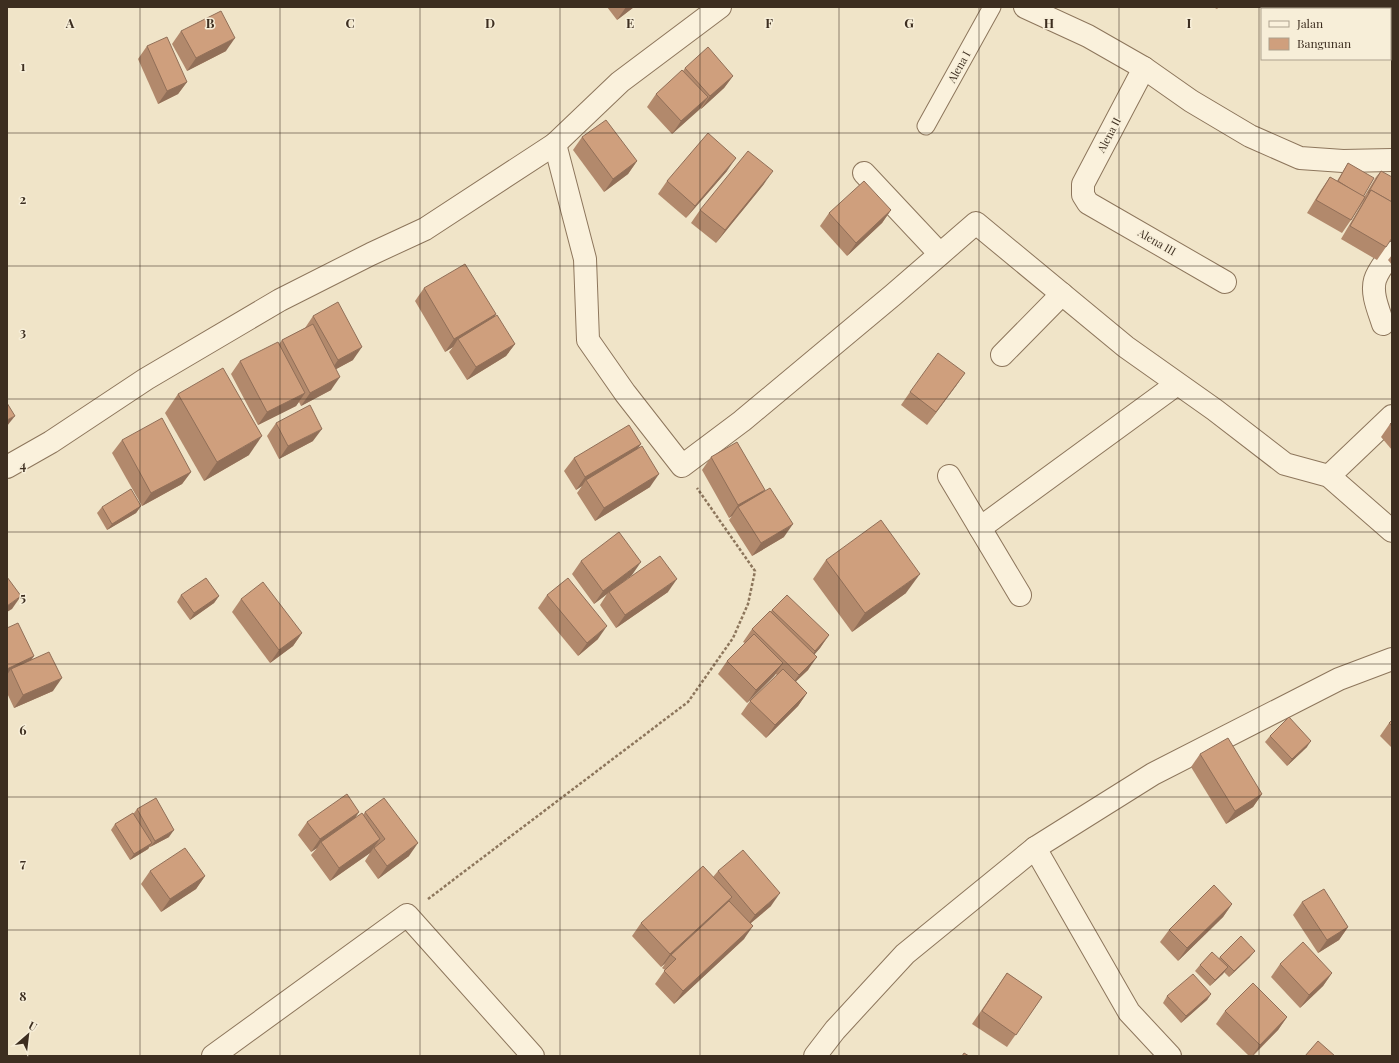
<svg xmlns="http://www.w3.org/2000/svg" width="1399" height="1063" viewBox="0 0 1399 1063" font-family="'Playfair Display',serif">
  <style>
    .lines { fill: none; stroke-linecap: round; stroke-linejoin: round }
    .service-casing { stroke: #8d765c; stroke-width: 19 }
    .minor-casing { stroke: #8d765c; stroke-width: 24 }
    .tertiary-casing { stroke: #8d765c; stroke-width: 24 }
    .path { stroke: #8d765c; stroke-width: 2.5; stroke-dasharray: 3 2; stroke-linecap: butt }
    .service { stroke: #faf1dc; stroke-width: 17 }
    .minor { stroke: #faf1dc; stroke-width: 22 }
    .tertiary { stroke: #faf1dc; stroke-width: 22 }
    .wall { fill: #b2896c }
    .shaded-wall { fill: #916f58 }
    .building { fill: #cf9f7d; stroke: #916f58 }
    .grid { fill: none; stroke: #3d2e20; stroke-width: 1; stroke-opacity: 0.55 }
    .labels { text-anchor: middle; stroke-width: 3; stroke-linejoin: round; paint-order: stroke }
    .street-label { font-size: 11px; fill: #3d2e20; stroke: #f7eed8 }
    .grid-label { font-size: 13px; text-anchor: middle; font-weight: bold; fill: #3d2e20; stroke: #f7eed8; stroke-width: 3; stroke-linejoin: round; paint-order: stroke }
  </style>
  <rect width="100%" height="100%" fill="#f0e4c8"/>
  <g class="lines">
    <defs>
      <path id="service" d="M926 126 992 7"/>
      <g id="minor">
        <path d="M1025 7 1088 36 1144 68 1191 101 1250 136 1300 158 1343 161 1392 160"/>
        <path d="M1324 7 1328 9"/>
        <path d="M1390 41 1392 42"/>
        <path d="M1144 68 1083 184V195L1088 203 1225 282"/>
        <path d="M555 144 585 259 588 340 625 393 682 466 742 421 893 295 976 223 1126 347 1215 410 1285 464 1329 476 1392 531"/>
        <path d="M864 173 940 254"/>
        <path d="M1383 324C1379 311 1371 294 1375 280 1378 270 1386 261 1392 253"/>
        <path d="M1002 355 1062 294"/>
        <path d="M949 476 1020 595"/>
        <path d="M1329 476 1392 416"/>
        <path d="M980 528 1177 384"/>
        <path d="M1035 848 1129 1012 1170 1056"/>
        <path d="M213 1056 407 915 533 1056"/>
        <path d="M815 1056 835 1030 905 954 1035 848 1153 774 1339 679 1392 659"/>
      </g>
      <path id="tertiary" d="M7 467 51 442 146 379 280 300 371 254 425 229 555 144 620 82 720 7"/>
    </defs>
    <use href="#service" class="service-casing"/>
    <use href="#minor" class="minor-casing"/>
    <use href="#tertiary" class="tertiary-casing"/>
    <path class="path" d="M428 899 688 702 733 638 748 604 755 571 697 488"/>
    <use href="#service" class="service"/>
    <use href="#minor" class="minor"/>
    <use href="#tertiary" class="tertiary"/>
  </g>
  <g class="wall">
    <path d="M607 7H634L617 20Z"/>
    <path d="M1213 7H1219L1217 9Z"/>
    <path d="M181 31 226 51 187 71 172 44Z"/>
    <path d="M147 46 187 82 178 94 158 104 138 59Z"/>
    <path d="M685 68 733 76 724 88 701 109 700 108 672 134 647 107 656 94 683 71Z"/>
    <path d="M582 137 637 161 628 174 604 192 573 150Z"/>
    <path d="M1348 163 1363 197H1364L1376 177 1381 171 1386 247 1377 260 1341 239 1364 200 1351 220 1342 233 1307 213 1321 190 1330 177 1337 181Z"/>
    <path d="M727 171 686 218 658 194 667 181Z"/>
    <path d="M764 184 716 243 691 223 700 210Z"/>
    <path d="M891 210 882 223 847 256 820 226 829 213Z"/>
    <path d="M1392 255V265L1388 260Z"/>
    <path d="M424 288 496 314 494 317 515 344 506 356 467 380 449 352 453 347 445 352 415 301Z"/>
    <path d="M313 316 353 360 336 369 331 390 301 406 299 402 296 406 258 425 231 374 240 361 279 344 282 340 305 328Z"/>
    <path d="M965 373 927 425 901 405 910 392Z"/>
    <path d="M178 394 249 455 204 481 165 413Z"/>
    <path d="M1392 422V450L1381 437 1390 424Z"/>
    <path d="M276 423 313 441 279 459 267 436Z"/>
    <path d="M122 440 191 472 182 484 142 506 112 453Z"/>
    <path d="M641 444 638 448 650 487 595 521 577 493 582 486 576 490 564 471 574 458Z"/>
    <path d="M711 457 763 492 784 537 752 556 729 520 732 516 729 518 702 470Z"/>
    <path d="M141 506 136 513 107 530 97 513 102 507Z"/>
    <path d="M826 560 906 593 852 632 813 579Z"/>
    <path d="M581 561 632 575 624 581 668 592 616 628 600 605 607 594 594 604 572 574Z"/>
    <path d="M181 595 219 596 214 603 190 620 177 602Z"/>
    <path d="M547 595 598 639 578 656 538 608Z"/>
    <path d="M241 599 302 633 293 646 270 663 232 612Z"/>
    <path d="M772 610 829 635 820 648 814 655 808 670 796 681 807 693 798 706 766 738 741 714 750 701 777 675 776 674 747 703 718 674 727 661 745 643 743 642 752 629Z"/>
    <path d="M7 628 34 656 31 660 53 691 14 708 7 693Z"/>
    <path d="M1392 720V748L1380 736 1389 723Z"/>
    <path d="M1270 736 1307 747 1287 766 1265 742Z"/>
    <path d="M1200 754 1262 794 1253 807 1226 824 1191 767Z"/>
    <path d="M137 809 169 837 150 847V846L148 849 130 860 111 830 115 824 134 813Z"/>
    <path d="M359 812 355 818 363 815 365 812 409 856 378 879 365 861 370 853 330 881 311 855 317 848 311 852 298 835 307 822Z"/>
    <path d="M150 871 205 876 196 889 161 912 141 884Z"/>
    <path d="M718 871 771 906 751 923 744 939 674 1004 655 984 665 970 662 968 665 964 661 967 632 936 641 923 713 877Z"/>
    <path d="M1302 902 1348 927 1339 940 1318 953 1293 915Z"/>
    <path d="M1232 904 1223 917 1178 961 1160 942 1169 930Z"/>
    <path d="M1220 957H1250L1229 977 1224 972 1210 986 1195 971 1200 965 1219 958Z"/>
    <path d="M1280 964 1332 973 1323 986 1300 1008 1271 977Z"/>
    <path d="M1007 973 1042 997 1007 1047 972 1024Z"/>
    <path d="M1211 994 1207 1000 1181 1023 1163 1003 1167 996Z"/>
    <path d="M1225 1011 1287 1017 1278 1030 1253 1056H1249L1216 1024Z"/>
  </g>
  <g class="shaded-wall">
    <path d="M626 7H634L617 20Z"/>
    <path d="M235 38 226 51 187 71 196 58Z"/>
    <path d="M733 76 724 88 701 109 710 96Z"/>
    <path d="M187 82 178 94 158 104 167 91Z"/>
    <path d="M708 97 699 110 672 134 681 121Z"/>
    <path d="M736 158 727 171 686 218 695 206Z"/>
    <path d="M637 161 628 174 604 192 613 179Z"/>
    <path d="M773 171 764 184 716 243 725 230Z"/>
    <path d="M891 210 882 223 847 256 856 243Z"/>
    <path d="M496 314 487 327 458 339 453 347 445 352 454 339Z"/>
    <path d="M515 344 506 356 467 380 476 367Z"/>
    <path d="M362 347 353 360 329 373 338 360Z"/>
    <path d="M965 373 956 386 927 425 936 412Z"/>
    <path d="M340 377 331 390 301 406 310 393Z"/>
    <path d="M305 393 296 406 258 425 267 412Z"/>
    <path d="M15 416 7 426V420Z"/>
    <path d="M322 429 313 441 279 459 288 446Z"/>
    <path d="M262 436 249 455 204 481 217 462Z"/>
    <path d="M641 444 632 457 586 480 582 486 576 490 585 477Z"/>
    <path d="M191 472 182 484 142 506 151 493Z"/>
    <path d="M659 474 650 487 595 521 604 508Z"/>
    <path d="M765 490 756 502 738 507 732 516 729 518 738 505Z"/>
    <path d="M141 506 136 513 107 530 112 524Z"/>
    <path d="M793 524 784 537 752 556 761 543Z"/>
    <path d="M641 562 632 575 609 593V592L607 594 594 604 603 591Z"/>
    <path d="M920 574 906 593 852 632 865 613Z"/>
    <path d="M677 579 668 592 616 628 625 615Z"/>
    <path d="M21 596 12 609 7 612V606Z"/>
    <path d="M219 596 214 603 190 620 194 613Z"/>
    <path d="M607 626 598 639 578 656 587 643Z"/>
    <path d="M302 633 293 646 270 663 279 650Z"/>
    <path d="M829 635 820 648 806 664 815 651Z"/>
    <path d="M34 656 25 669H11L7 675V669Z"/>
    <path d="M817 657 808 670 789 688 799 675Z"/>
    <path d="M783 663 774 676 747 703 756 690Z"/>
    <path d="M62 678 53 691 14 708 23 695Z"/>
    <path d="M807 693 798 706 766 738 775 725Z"/>
    <path d="M1311 741 1307 747 1287 766 1292 759Z"/>
    <path d="M1262 794 1253 807 1226 824 1235 811Z"/>
    <path d="M359 812 350 825 321 842 317 848 311 852 320 839Z"/>
    <path d="M174 830 169 837 150 847 155 841Z"/>
    <path d="M380 839 370 853 330 881 339 868Z"/>
    <path d="M152 843 148 849 130 860 134 854Z"/>
    <path d="M418 843 409 856 378 879 387 866Z"/>
    <path d="M205 876 196 889 161 912 170 899Z"/>
    <path d="M780 893 771 906 746 927 755 915Z"/>
    <path d="M732 897 723 910 671 955 665 963 661 967 670 954Z"/>
    <path d="M1232 904 1223 917 1178 961 1187 948Z"/>
    <path d="M753 926 744 939 674 1004 683 991Z"/>
    <path d="M1348 927 1339 940 1318 953 1327 940Z"/>
    <path d="M1255 951 1250 957 1229 977 1234 971Z"/>
    <path d="M1228 967 1223 974 1210 986 1215 980Z"/>
    <path d="M1332 973 1323 986 1300 1008 1309 995Z"/>
    <path d="M1211 994 1207 1000 1181 1023 1186 1016Z"/>
    <path d="M1287 1017 1278 1030 1252 1056 1260 1045Z"/>
  </g>
  <g class="building">
    <path d="M221 11 235 38 196 58 181 31Z"/>
    <path d="M167 37 187 82 167 91 147 46Z"/>
    <path d="M708 47 733 76 710 96 685 68Z"/>
    <path d="M682 70 708 97 681 121 656 94Z"/>
    <path d="M606 120 637 161 613 179 582 137Z"/>
    <path d="M708 133 736 158 695 206 667 181Z"/>
    <path d="M748 151 773 171 725 230 700 210Z"/>
    <path d="M1348 163 1374 178 1363 197 1338 181Z"/>
    <path d="M1381 171 1392 177V202L1371 190 1369 193H1368Z"/>
    <path d="M1330 177 1365 197 1351 220 1316 200Z"/>
    <path d="M864 181 891 210 856 243 829 213Z"/>
    <path d="M1371 190 1392 202V238L1386 247 1350 226Z"/>
    <path d="M465 264 496 314 454 339 424 288Z"/>
    <path d="M338 302 362 347 338 360 313 316Z"/>
    <path d="M497 315 515 344 476 367 458 339Z"/>
    <path d="M313 324 340 377 310 393 282 340Z"/>
    <path d="M278 342 305 393 267 412 240 361Z"/>
    <path d="M938 353 965 373 936 412 910 392Z"/>
    <path d="M223 368 262 436 217 462 178 394Z"/>
    <path d="M7 403 15 416 7 420Z"/>
    <path d="M310 405 322 429 288 446 276 423Z"/>
    <path d="M162 418 191 472 151 493 122 440Z"/>
    <path d="M1392 422V427L1390 424Z"/>
    <path d="M629 425 641 444 585 477 574 458Z"/>
    <path d="M737 442 765 490 738 505 711 457Z"/>
    <path d="M642 446 659 474 604 508 586 480Z"/>
    <path d="M770 488 793 524 761 543 738 507Z"/>
    <path d="M131 489 141 506 112 524 102 507Z"/>
    <path d="M881 520 920 574 865 613 826 560Z"/>
    <path d="M619 532 641 562 603 591 581 561Z"/>
    <path d="M660 556 677 579 625 615 609 592Z"/>
    <path d="M7 577 21 596 7 606Z"/>
    <path d="M206 578 219 596 194 613 181 595Z"/>
    <path d="M568 578 607 626 587 643 547 595Z"/>
    <path d="M263 582 302 633 279 650 241 599Z"/>
    <path d="M787 595 829 635 815 651 772 610Z"/>
    <path d="M770 611 817 657 799 675 752 629Z"/>
    <path d="M18 623 34 656 7 669V628Z"/>
    <path d="M754 634 783 663 756 690 727 661Z"/>
    <path d="M49 652 62 678 23 695 11 669Z"/>
    <path d="M783 669 807 693 775 725 750 701Z"/>
    <path d="M1289 717 1311 741 1292 759 1270 736Z"/>
    <path d="M1392 720V726L1389 723Z"/>
    <path d="M1228 738 1262 794 1235 811 1200 754Z"/>
    <path d="M347 794 359 812 320 839 307 822Z"/>
    <path d="M156 798 174 830 155 841 137 809Z"/>
    <path d="M384 798 418 843 387 866 374 848 385 839 365 812Z"/>
    <path d="M133 813 152 843 134 854 115 824Z"/>
    <path d="M362 813 380 839 339 868 321 842Z"/>
    <path d="M185 848 205 876 170 899 150 871Z"/>
    <path d="M743 850 780 893 755 915 718 871Z"/>
    <path d="M703 866 732 897 670 954 641 923Z"/>
    <path d="M1214 885 1232 904 1187 948 1169 930Z"/>
    <path d="M1324 889 1348 927 1327 940 1302 902Z"/>
    <path d="M729 901 753 926 683 991 664 971 676 959 671 955Z"/>
    <path d="M1241 936 1255 951 1234 971 1220 957Z"/>
    <path d="M1303 942 1332 973 1309 995 1280 964Z"/>
    <path d="M1212 952 1228 967 1215 980 1200 965Z"/>
    <path d="M1007 973 1042 997 1016 1035 982 1011Z"/>
    <path d="M1193 974 1211 994 1186 1016 1167 996Z"/>
    <path d="M1253 983 1287 1017 1260 1045 1225 1011Z"/>
    <path d="M1318 1041 1335 1056H1305Z"/>
    <path d="M964 1053 969 1056H962Z"/>
  </g>
  <path class="grid" d="M140 7V1056M280 7V1056M420 7V1056M560 7V1056M700 7V1056M839 7V1056M979 7V1056M1119 7V1056M1259 7V1056M7 133H1392M7 266H1392M7 399H1392M7 532H1392M7 664H1392M7 797H1392M7 930H1392"/>
  <g class="labels">
    <g class="street-label">
      <text transform="translate(959 67) rotate(-61)" y="4">Alena I</text>
      <text transform="translate(1109 135) rotate(-62)" y="4">Alena II</text>
      <text transform="translate(1157 242) rotate(30)" y="4">Alena III</text>
    </g>
  </g>
  <g class="grid-label">
    <text x="70" y="28">A</text>
    <text x="210" y="28">B</text>
    <text x="350" y="28">C</text>
    <text x="490" y="28">D</text>
    <text x="630" y="28">E</text>
    <text x="769" y="28">F</text>
    <text x="909" y="28">G</text>
    <text x="1049" y="28">H</text>
    <text x="1189" y="28">I</text>
    <text x="23" y="71">1</text>
    <text x="23" y="204">2</text>
    <text x="23" y="337">3</text>
    <text x="23" y="470">4</text>
    <text x="23" y="602">5</text>
    <text x="23" y="735">6</text>
    <text x="23" y="868">7</text>
    <text x="23" y="1001">8</text>
  </g>
  <rect width="1399" height="1063" fill="none" stroke="#3d2e20" stroke-width="16"/>
  <rect x="1261" y="8" width="130" height="52" fill="#f7eed8" stroke="#ada18e"/>
  <rect x="1269" y="21" width="20" height="6" fill="#faf1dc" stroke="#ada18e"/>
  <text x="1297" y="28" font-size="12" fill="#3d2e20">Jalan</text>
  <rect x="1269" y="38" width="20" height="12" fill="#cf9f7d" stroke="#ada18e"/>
  <text x="1297" y="48" font-size="12" fill="#3d2e20">Bangunan</text>
  <g transform="translate(28 1035) rotate(28)" stroke="#f7eed8" stroke-width="3" paint-order="stroke">
  <path d="M0-3L7 15L0 10L-7 15Z" fill="#3d2e20"/>
  <text y="-6" font-size="11" font-weight="bold" text-anchor="middle" fill="#3d2e20">U</text>
  </g>
</svg>
